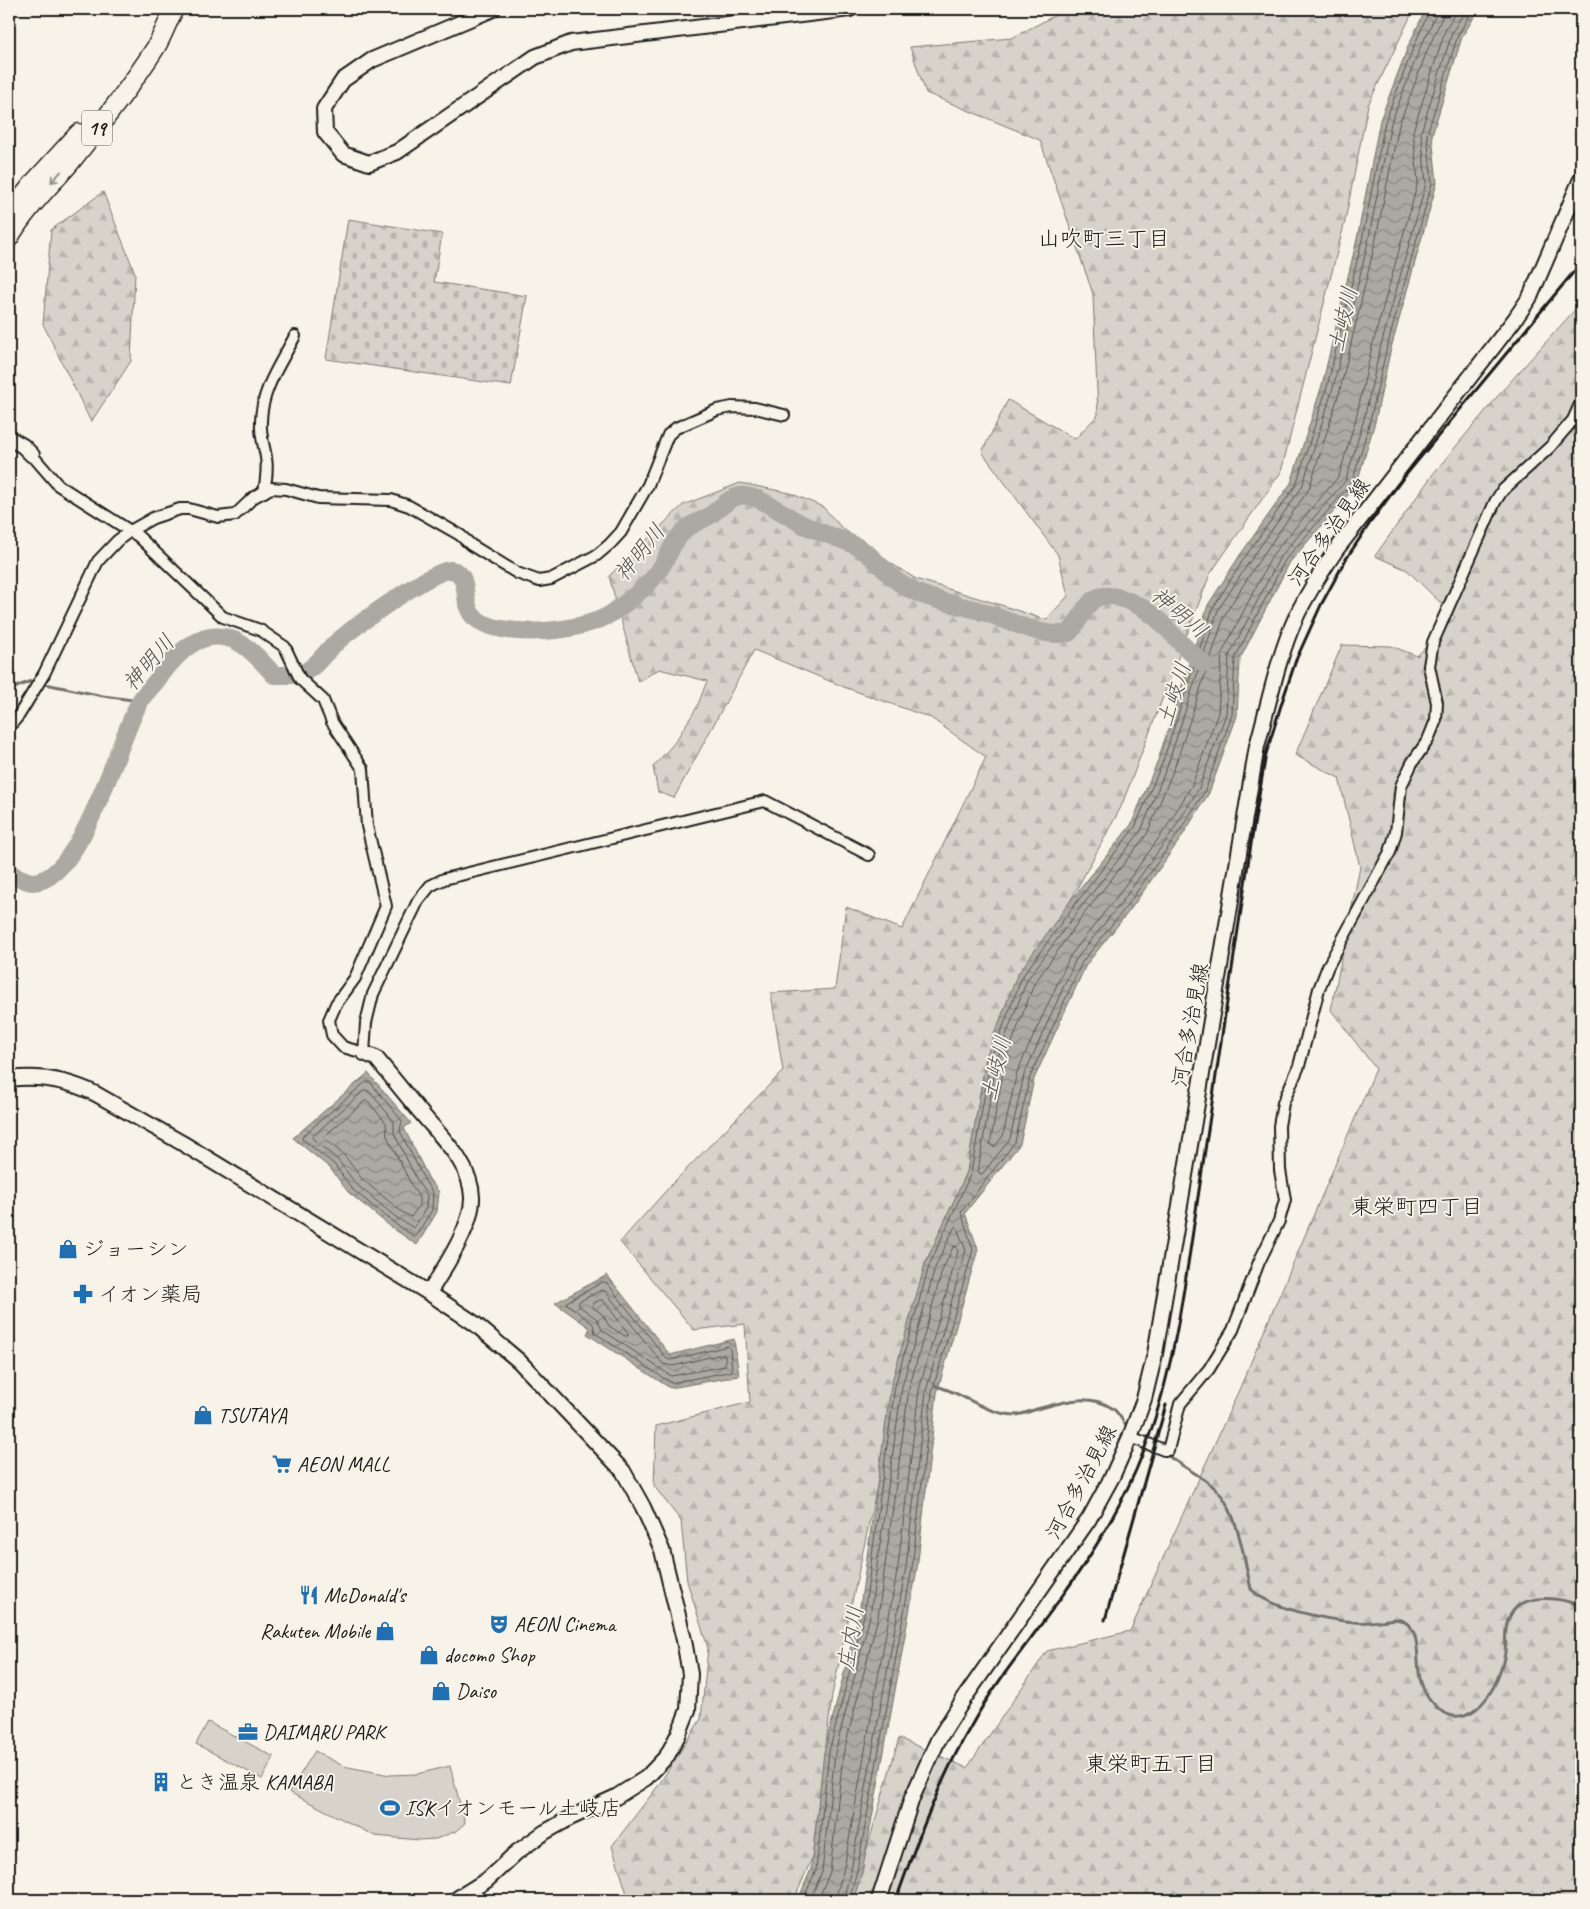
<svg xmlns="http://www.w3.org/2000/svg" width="1590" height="1909" viewBox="0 0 1590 1909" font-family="Caveat,'Klee One',sans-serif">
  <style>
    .green { fill: #d7d3cb; stroke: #7a7874 }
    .forest { fill: url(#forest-firs); stroke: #7a7874 }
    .cemetery { fill: url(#cemetery-stones); stroke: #7a7874 }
    .water { fill: url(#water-waves); stroke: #72716c }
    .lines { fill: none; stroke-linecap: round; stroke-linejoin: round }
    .shore { stroke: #565452; stroke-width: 1 }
    .stream { stroke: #72716c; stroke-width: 3 }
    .river { stroke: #aca9a2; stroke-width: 18 }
    .street-casing { stroke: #1c1c1c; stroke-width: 14 }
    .secondary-casing { stroke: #1c1c1c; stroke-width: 18 }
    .highway-casing { stroke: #1c1c1c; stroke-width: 21 }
    .street { stroke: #f7f3e8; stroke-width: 10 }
    .secondary { stroke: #f7f3e8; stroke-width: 14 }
    .highway { stroke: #f7f3e8; stroke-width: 18 }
    .rail { stroke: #1c1c1c; stroke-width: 3 }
    .oneway { stroke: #94928c }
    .labels { text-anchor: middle; stroke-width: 4; stroke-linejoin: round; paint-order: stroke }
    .shield { fill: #f7f3e8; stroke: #5e5c59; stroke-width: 1 }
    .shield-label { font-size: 20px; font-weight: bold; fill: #1c1c1c }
    .street-label { font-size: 21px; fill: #1c1c1c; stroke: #f7f3e8 }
    .poi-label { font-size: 21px; fill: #1c1c1c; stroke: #f7f3e8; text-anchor: start }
    .neighbourhood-label { font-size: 22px; fill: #1c1c1c; stroke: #f7f3e8 }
    .water-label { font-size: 22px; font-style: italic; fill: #565452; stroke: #f7f3e8 }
  </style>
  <defs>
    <pattern id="forest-firs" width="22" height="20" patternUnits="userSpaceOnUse" patternTransform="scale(1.25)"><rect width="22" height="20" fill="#d7d3cb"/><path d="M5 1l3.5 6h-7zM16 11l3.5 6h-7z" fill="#b8b5ae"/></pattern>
    <pattern id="cemetery-stones" width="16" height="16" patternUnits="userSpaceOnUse" patternTransform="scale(1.25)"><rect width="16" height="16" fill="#d7d3cb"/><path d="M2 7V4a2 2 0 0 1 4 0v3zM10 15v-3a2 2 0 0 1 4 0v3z" fill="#b8b5ae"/></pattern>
    <pattern id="water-waves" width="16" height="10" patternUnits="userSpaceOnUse" patternTransform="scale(1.25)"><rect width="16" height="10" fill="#aca9a2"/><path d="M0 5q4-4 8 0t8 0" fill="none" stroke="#8b8983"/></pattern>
  </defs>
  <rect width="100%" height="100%" fill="#f7f3e8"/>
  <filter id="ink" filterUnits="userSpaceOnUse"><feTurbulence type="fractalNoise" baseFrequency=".02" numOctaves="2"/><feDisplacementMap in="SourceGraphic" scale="10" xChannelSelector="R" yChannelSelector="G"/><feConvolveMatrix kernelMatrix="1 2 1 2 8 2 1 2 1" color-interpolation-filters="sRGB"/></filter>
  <g filter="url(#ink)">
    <g class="green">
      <path d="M208 1722 274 1757 262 1779 196 1744Z"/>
      <path d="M315 1751 343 1766 390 1775 417 1774 450 1766 465 1823 456 1831 436 1839 419 1840 375 1836 289 1792Z"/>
    </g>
    <g class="forest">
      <path d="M1067 9H1414L1368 105 1345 221 1281 472 1210 574 1121 807 986 1057 967 1172 925 1264 832 1695 812 1858 794 1900H629L612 1846 658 1786 701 1719 708 1648 687 1581 681 1521 654 1486 656 1426 750 1402 745 1324 694 1330 620 1242 673 1183 783 1071 771 993 835 989 846 907 902 929 986 757 931 718 844 687 754 650 674 798 658 792 653 767 675 742 697 707 707 681 659 669 638 682 609 576 683 505 740 483 790 493 823 507 842 528 892 564 916 579 1001 605 1046 620 1068 596 1058 555 982 452 1008 400 1075 439 1098 415 1093 294 1040 140 926 93 910 47 1012 38Z"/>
      <path d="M103 192 135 273 131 361 91 422 43 324 51 230Z"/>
      <path d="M1581 303V1900H852L899 1738 967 1768 1047 1651 1130 1631 1239 1390 1376 1069 1331 1010 1360 867 1339 778 1295 755 1342 645 1391 646 1417 656 1455 617 1407 570 1375 556 1433 474 1502 391Z"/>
    </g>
    <path class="cemetery" d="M348 219 442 234 434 282 527 296 511 386 326 359Z"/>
    <g class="water">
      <path d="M1426 9H1479L1462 37 1432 135 1437 183 1390 352 1375 422 1356 486 1290 562 1240 659 1237 716 1209 793 1181 838 1130 910 1086 965 1034 1079 1020 1144 965 1213 978 1249 937 1393 917 1569 862 1873 853 1900H798L811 1869 824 1752 859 1614 891 1385 925 1264 967 1172 986 1057 1017 975 1068 904 1131 825 1158 760 1208 605 1240 555 1291 483 1322 385 1357 239 1380 120 1409 44Z"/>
      <path d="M368 1073 411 1123 404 1128 429 1179 439 1192 437 1212 417 1245 391 1227 348 1192 330 1168 293 1138Z"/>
      <path d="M607 1275 670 1355 734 1339 739 1376 670 1388 587 1334 590 1328 555 1303Z"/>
    </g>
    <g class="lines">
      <g class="shore">
        <path d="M1436 9V15L1420 48 1391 123 1368 242 1333 388 1302 487 1250 561 1218 610 1168 764 1141 831 1078 911 1027 980 997 1059 978 1171 980 1174 983 1173 1010 1139 1024 1075 1076 959 1121 903 1172 832 1199 788 1226 714 1229 656 1280 557 1346 480 1364 419 1380 349 1426 183 1421 132 1452 33 1466 9"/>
        <path d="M1444 9 1442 18 1427 51 1399 125 1375 243 1340 390 1309 489 1256 565 1225 614 1175 766 1147 834 1083 915 1034 984 1005 1061 990 1144 992 1146H995L1003 1136 1017 1072 1070 956 1115 899 1166 828 1192 785 1218 713 1222 653 1273 554 1339 476 1356 418 1372 347 1418 182 1413 131 1445 31 1457 9"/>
        <path d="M366 1082H370L402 1121 400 1131 425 1181 433 1193 432 1210 415 1237 394 1223 352 1189 334 1164 302 1139 303 1136Z"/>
        <path d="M365 1090 369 1091 394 1121V1133L419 1184 427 1195 426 1208 414 1228 397 1218 356 1184 338 1160 312 1138 313 1136Z"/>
        <path d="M365 1101H368L386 1123 387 1136 413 1188 419 1197V1206L411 1217 402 1212 362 1179 344 1155 324 1138 325 1136Z"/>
        <path d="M603 1282 607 1283 667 1359 671 1360 728 1346 730 1348 732 1371 671 1383 595 1333 593 1324 566 1303Z"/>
        <path d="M602 1290 605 1291 663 1364 673 1366 722 1354 725 1356V1366L671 1376 602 1330 597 1319 579 1306V1302Z"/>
        <path d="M600 1300H603L628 1333V1336H625L609 1326 603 1315 593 1307V1304Z"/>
        <path d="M803 1900 816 1870 829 1752 864 1615 895 1386 929 1266 971 1173 991 1058 1022 977 1073 907 1135 827 1163 761 1213 608 1245 557 1296 485 1327 387 1362 240 1385 122 1414 46 1430 9"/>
        <path d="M810 1900 822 1872 835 1753 870 1616 902 1387 935 1268 954 1228 956 1226 966 1250 926 1391 906 1567 851 1870 843 1900"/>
        <path d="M818 1900 830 1872 843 1755 878 1617 909 1389 942 1271 953 1247 956 1246 958 1251 919 1390 898 1566 844 1868 835 1900"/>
        <path d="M849 1900 857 1871 912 1568 932 1392 973 1250 961 1212 1015 1142 1030 1077 1082 962 1126 907 1177 835 1205 791 1232 715 1235 658 1285 560 1352 483 1370 421 1386 351 1432 183 1427 134 1458 35 1473 9"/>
      </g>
      <g class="stream">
        <path d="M9 690 31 681 103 696 140 701"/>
        <path d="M936 1386C964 1393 985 1414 1015 1415 1021 1415 1028 1412 1034 1410 1060 1403 1087 1392 1112 1408 1121 1414 1122 1423 1129 1428"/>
        <path d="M1167 1455C1183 1467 1200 1475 1215 1488 1238 1510 1244 1559 1251 1589 1268 1608 1328 1620 1354 1622 1368 1624 1383 1620 1397 1619 1425 1625 1414 1662 1421 1682 1423 1690 1428 1698 1434 1704 1439 1710 1445 1715 1453 1716 1482 1719 1499 1681 1504 1658 1507 1647 1504 1635 1507 1624 1515 1591 1557 1596 1581 1606"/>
      </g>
      <path class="river" d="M9 873C15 875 26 882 33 882 82 881 119 738 140 701 144 694 152 687 157 680 175 656 199 626 234 640 250 647 263 663 274 675 283 675 295 676 303 673 317 667 326 650 338 641 353 628 434 568 451 570 472 573 460 604 474 617 500 641 585 632 612 613 629 601 646 588 658 572 668 558 673 539 687 528 694 522 705 520 712 514 720 508 730 497 740 496 757 494 785 515 800 523 818 533 839 537 858 547 875 556 885 574 901 584 924 599 947 602 973 609 1002 616 1039 639 1069 633 1078 623 1083 610 1092 601 1099 595 1109 595 1117 597 1163 610 1171 641 1205 664"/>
      <defs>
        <g id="street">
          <path d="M32 455 58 485 138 536 223 617 260 630 285 647 300 679 323 700 332 722 363 769 367 826 386 906 355 978 336 1004 329 1020 332 1035 343 1047 364 1053 366 1023 373 994 418 901 430 886 444 879 765 801 869 855"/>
          <path d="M264 492C266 480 268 469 266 457 264 445 260 435 261 422 261 390 281 363 295 336"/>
          <path d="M9 727 19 715 44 674 98 561 117 541 130 531 153 518 180 509H189L218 517 235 515 254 497 271 488 286 489 318 498 391 500 409 506 460 535 471 545 517 573 539 581 551 579 597 555 610 544 621 532 648 485 668 435 676 428 717 410 732 407 755 408 784 415"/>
          <path d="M1130 1437 1164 1450H1168L1180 1404 1209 1369 1233 1330 1259 1262 1279 1221 1285 1200 1280 1170 1279 1126 1283 1103 1299 1066 1319 989 1328 966 1390 852 1396 832 1401 786 1412 763 1428 740 1436 720 1437 703 1429 666 1433 642 1495 502 1502 491 1550 447 1573 420 1581 402"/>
        </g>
        <g id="secondary">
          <path d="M493 9 372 60 343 80 324 109 325 132 343 154 369 163 397 152 535 57 571 43 850 9"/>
          <path d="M9 438 23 446 32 455"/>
          <path d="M364 1053 376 1058C391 1076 406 1095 422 1114 441 1137 471 1164 472 1197 473 1226 444 1268 429 1293L474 1323 519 1361 623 1471 643 1507 662 1550 684 1640 690 1674 688 1710 679 1733 667 1756 646 1778 616 1797 572 1817 545 1832 517 1852 487 1880 455 1900"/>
          <path d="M9 1079C40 1075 68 1080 96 1094L182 1143 429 1293"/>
          <path d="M879 1900 912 1798 938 1740 965 1697 1089 1519 1112 1477 1130 1437 1144 1399 1155 1354 1257 746C1269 703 1278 656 1297 615 1308 592 1322 571 1336 550L1515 319 1530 297 1581 179"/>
        </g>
        <g id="highway">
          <path d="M9 214 35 181 79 133"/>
          <path d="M9 238C25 210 48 188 69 164 100 126 130 88 156 47 163 35 168 21 174 9"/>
        </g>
      </defs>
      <use href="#street" class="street-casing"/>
      <use href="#secondary" class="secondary-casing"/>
      <use href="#highway" class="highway-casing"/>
      <use href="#street" class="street"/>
      <use href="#secondary" class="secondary"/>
      <use href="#highway" class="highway"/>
      <g class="rail">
        <path d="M1105 1620 1166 1405"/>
        <path d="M896 1900C917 1841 939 1781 971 1726 998 1677 1035 1635 1067 1589 1094 1552 1117 1512 1136 1470 1175 1379 1185 1281 1200 1184 1217 1066 1235 949 1253 831L1266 754 1282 702 1296 660 1321 605 1346 559 1370 523 1400 482 1581 263"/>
      </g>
    </g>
    <defs><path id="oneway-shaft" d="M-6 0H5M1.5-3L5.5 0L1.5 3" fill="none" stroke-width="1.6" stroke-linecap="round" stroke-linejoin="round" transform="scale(1.25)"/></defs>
    <use class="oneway" href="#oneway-shaft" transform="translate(56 177) rotate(133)"/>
  </g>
  <defs>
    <symbol id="shop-bare" viewBox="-9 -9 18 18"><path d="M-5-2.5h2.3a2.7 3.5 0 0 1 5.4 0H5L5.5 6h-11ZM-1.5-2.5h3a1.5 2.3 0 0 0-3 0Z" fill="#1f6fb2" stroke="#f7f3e8" stroke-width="2.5" paint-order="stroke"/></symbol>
    <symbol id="pharmacy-bare" viewBox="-9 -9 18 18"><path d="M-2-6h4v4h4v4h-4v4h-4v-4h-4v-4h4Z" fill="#1f6fb2" stroke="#f7f3e8" stroke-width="2.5" paint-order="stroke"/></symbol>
    <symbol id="supermarket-bare" viewBox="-9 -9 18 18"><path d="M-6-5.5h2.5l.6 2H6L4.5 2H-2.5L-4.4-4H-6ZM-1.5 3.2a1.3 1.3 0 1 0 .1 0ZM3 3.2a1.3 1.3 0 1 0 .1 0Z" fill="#1f6fb2" stroke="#f7f3e8" stroke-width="2.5" paint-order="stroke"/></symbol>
    <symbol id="restaurant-bare" viewBox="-9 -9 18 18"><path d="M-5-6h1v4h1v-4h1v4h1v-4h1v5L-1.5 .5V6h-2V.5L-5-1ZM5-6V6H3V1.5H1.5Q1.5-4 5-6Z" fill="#1f6fb2" stroke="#f7f3e8" stroke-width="2.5" paint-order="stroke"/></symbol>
    <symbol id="theatre-bare" viewBox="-9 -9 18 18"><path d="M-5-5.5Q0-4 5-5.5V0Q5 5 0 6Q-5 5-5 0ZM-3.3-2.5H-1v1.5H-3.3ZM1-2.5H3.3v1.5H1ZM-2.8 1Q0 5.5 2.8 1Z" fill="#1f6fb2" stroke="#f7f3e8" stroke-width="2.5" paint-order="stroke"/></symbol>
    <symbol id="office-bare" viewBox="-9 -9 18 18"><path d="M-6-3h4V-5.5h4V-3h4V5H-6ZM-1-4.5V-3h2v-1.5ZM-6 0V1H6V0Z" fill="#1f6fb2" stroke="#f7f3e8" stroke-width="2.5" paint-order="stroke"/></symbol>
    <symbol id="building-bare" viewBox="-9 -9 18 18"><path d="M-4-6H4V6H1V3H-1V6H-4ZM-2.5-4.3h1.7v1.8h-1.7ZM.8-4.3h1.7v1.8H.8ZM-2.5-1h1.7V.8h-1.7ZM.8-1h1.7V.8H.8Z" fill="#1f6fb2" stroke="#f7f3e8" stroke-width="2.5" paint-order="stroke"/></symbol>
    <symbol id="stadium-bare" viewBox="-9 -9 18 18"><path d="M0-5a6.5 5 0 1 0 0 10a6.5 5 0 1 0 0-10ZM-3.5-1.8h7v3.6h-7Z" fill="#1f6fb2" stroke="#f7f3e8" stroke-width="2.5" paint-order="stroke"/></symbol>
  </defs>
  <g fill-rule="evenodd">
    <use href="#shop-bare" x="54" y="1235" width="28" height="28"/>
    <use href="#pharmacy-bare" x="69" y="1280" width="28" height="28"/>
    <use href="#shop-bare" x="189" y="1401" width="28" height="28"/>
    <use href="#supermarket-bare" x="268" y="1450" width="28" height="28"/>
    <use href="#restaurant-bare" x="295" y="1581" width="28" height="28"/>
    <use href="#theatre-bare" x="485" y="1610" width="28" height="28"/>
    <use href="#shop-bare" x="371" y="1617" width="28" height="28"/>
    <use href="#shop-bare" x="415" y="1641" width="28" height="28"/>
    <use href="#shop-bare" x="427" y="1677" width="28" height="28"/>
    <use href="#office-bare" x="234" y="1718" width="28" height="28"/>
    <use href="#building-bare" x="147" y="1768" width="28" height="28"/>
    <use href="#stadium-bare" x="376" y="1794" width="28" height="28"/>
  </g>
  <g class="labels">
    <rect class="shield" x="82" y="110.5" width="30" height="35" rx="4"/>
    <g class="shield-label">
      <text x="97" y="135">19</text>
    </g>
    <g class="street-label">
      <text transform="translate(1329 532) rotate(-55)" y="7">河合多治見線</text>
      <text transform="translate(1190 1025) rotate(-80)" y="7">河合多治見線</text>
      <text transform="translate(1081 1482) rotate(-62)" y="7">河合多治見線</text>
    </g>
    <g class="poi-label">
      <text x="83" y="1256">ジョーシン</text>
      <text x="98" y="1301">イオン薬局</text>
      <text x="218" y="1422">TSUTAYA</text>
      <text x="297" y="1471">AEON MALL</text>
      <text x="324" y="1602">McDonald's</text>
      <text x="514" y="1631">AEON Cinema</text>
      <text x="370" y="1638" text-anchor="end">Rakuten Mobile</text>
      <text x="444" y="1662">docomo Shop</text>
      <text x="456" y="1698">Daiso</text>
      <text x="263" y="1739">DAIMARU PARK</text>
      <text x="176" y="1789">とき温泉 KAMABA</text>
      <text x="405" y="1815">ISKイオンモール土岐店</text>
    </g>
    <g class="neighbourhood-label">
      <text x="1104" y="246">山吹町三丁目</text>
      <text x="1417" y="1214">東栄町四丁目</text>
      <text x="1151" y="1771">東栄町五丁目</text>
    </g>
    <g class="water-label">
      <text transform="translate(1342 319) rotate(-77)" y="8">土岐川</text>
      <text transform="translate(639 552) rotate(-51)" y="8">神明川</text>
      <text transform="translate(1180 612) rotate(40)" y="8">神明川</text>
      <text transform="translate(148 662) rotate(-49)" y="8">神明川</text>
      <text transform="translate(1173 694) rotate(-72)" y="8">土岐川</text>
      <text transform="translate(995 1068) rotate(-76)" y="8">土岐川</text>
      <text transform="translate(850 1638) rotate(-81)" y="8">庄内川</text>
    </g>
  </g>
  <rect width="1590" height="1909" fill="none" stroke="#f7f3e8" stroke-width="30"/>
  <rect x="15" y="15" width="1560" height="1879" fill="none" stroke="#1c1c1c" stroke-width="2" filter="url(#ink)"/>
</svg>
